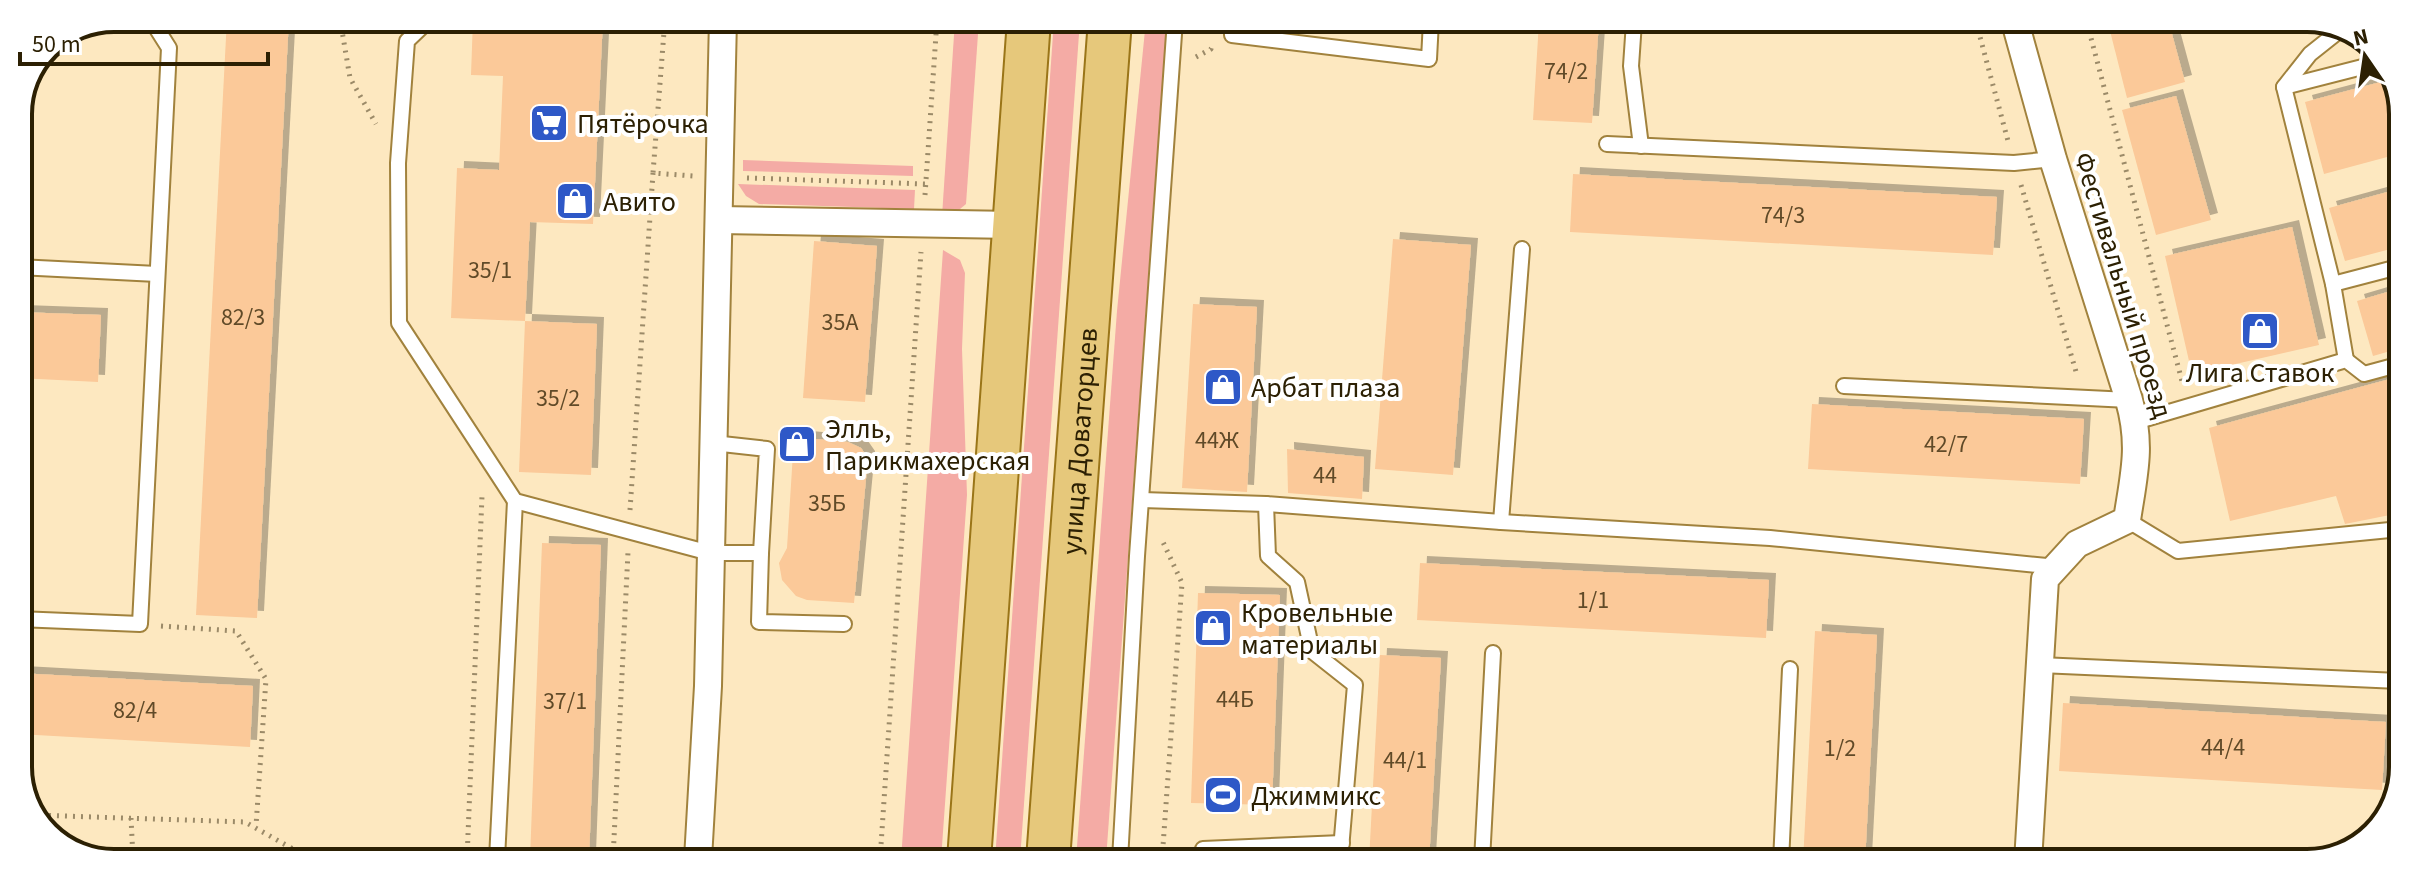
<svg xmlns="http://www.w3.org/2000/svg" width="2421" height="881" viewBox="0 0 2421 881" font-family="'Source Sans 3',sans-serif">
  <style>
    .green { fill: #f4aba5 }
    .building { fill: #fbc999; filter: url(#shadow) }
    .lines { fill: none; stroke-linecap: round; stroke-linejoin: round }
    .lane-casing { stroke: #a1823d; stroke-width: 18 }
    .street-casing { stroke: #a1823d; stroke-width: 30 }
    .primary-casing { stroke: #9a7518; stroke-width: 46 }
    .path { stroke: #9b8a68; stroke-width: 5; stroke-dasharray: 2 6; stroke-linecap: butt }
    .lane { stroke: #fff; stroke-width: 14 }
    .street { stroke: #fff; stroke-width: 26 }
    .primary { stroke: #e6c87b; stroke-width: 42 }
    .labels { text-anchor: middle; stroke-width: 8; stroke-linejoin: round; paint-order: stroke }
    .number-label { font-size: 24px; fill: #604a28 }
    .poi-label { font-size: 28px; fill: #2c2003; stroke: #fff; text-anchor: start }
    .street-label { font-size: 28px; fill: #2c2003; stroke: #fff }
    .rim { fill: none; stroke: #2c2003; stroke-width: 4 }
  </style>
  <defs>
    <filter id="shadow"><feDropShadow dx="7" dy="-7" stdDeviation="0" flood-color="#0004"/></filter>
  </defs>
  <rect width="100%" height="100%" fill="#fde8c0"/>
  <g class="green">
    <path d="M955 20H979L966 204 954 214 942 216Z"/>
    <path d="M1054 20H1080L1020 860H995Z"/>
    <path d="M1146 20H1167L1106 860H1076L1117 311Z"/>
    <path d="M743 160 913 166V176L743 171Z"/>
    <path d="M738 184 915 190 914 209 759 204 746 196Z"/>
    <path d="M943 250 960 260 965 273 962 349 967 495 941 860H901Z"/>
  </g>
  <g class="building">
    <path d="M227 18H289L257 618 196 615Z"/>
    <path d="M473 19H603L593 224 530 222 525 321 451 318 457 168 499 170 503 76 471 75Z"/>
    <path d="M1539 21H1599L1592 123 1533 120Z"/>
    <path d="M2108 23H2169L2185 82 2127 98Z"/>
    <path d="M2392 79 2403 107 2402 153 2324 174 2305 102Z"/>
    <path d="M2176 96 2211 220 2156 235 2122 110Z"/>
    <path d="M1573 174 1997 197 1993 255 1570 232Z"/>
    <path d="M2402 188V246L2345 261 2329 208Z"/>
    <path d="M2292 227 2319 345 2192 374 2165 256Z"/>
    <path d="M1393 239 1471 245 1453 475 1375 469Z"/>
    <path d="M814 241 877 246 865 402 803 398Z"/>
    <path d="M2401 288V348L2373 356 2357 301Z"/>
    <path d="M1193 304 1257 307 1247 492 1182 488Z"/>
    <path d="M18 312 101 315 98 382 18 378Z"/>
    <path d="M525 321 597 324 591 475 519 472Z"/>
    <path d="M2401 376 2400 513 2345 524 2336 496 2230 521 2209 428Z"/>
    <path d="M1812 404 2084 419 2080 484 1808 469Z"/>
    <path d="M794 437 848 442 861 448 868 458 854 603 807 600 796 596 782 580 779 563 787 548Z"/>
    <path d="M1287 449 1364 457 1362 499 1288 493Z"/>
    <path d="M542 543 601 545 589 859H530Z"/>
    <path d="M1420 563 1769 580 1766 638 1417 620Z"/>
    <path d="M1198 593 1280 595 1272 805 1191 803Z"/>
    <path d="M1815 631 1877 635 1865 862H1803Z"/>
    <path d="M1380 655 1441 658 1429 861H1369Z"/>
    <path d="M18 673 253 686 250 747 18 734Z"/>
    <path d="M2063 703 2386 722 2382 790 2059 771Z"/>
  </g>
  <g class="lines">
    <defs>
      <g id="lane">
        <path d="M430 19 407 41 398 163 399 323 515 501 710 553H761L759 622 844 624"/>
        <path d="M1233 21 1232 35 1429 59 1431 21"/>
        <path d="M1634 22 1631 66 1641 146"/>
        <path d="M2344 27 2310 54 2284 87 2333 284 2346 360"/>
        <path d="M2284 87 2386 61"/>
        <path d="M1607 144 2014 163 2053 159"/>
        <path d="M18 267 157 274"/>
        <path d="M2333 284 2402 266"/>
        <path d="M1844 386 2129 400"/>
        <path d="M2135 422 2346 360 2364 374 2401 364"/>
        <path d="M713 443 767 449 761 553"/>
        <path d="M1142 500 1266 504 1501 522 1770 538 2057 567"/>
        <path d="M1266 504 1268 556 1297 582 1312 651 1355 685 1340 861"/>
        <path d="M2127 520 2178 551 2400 529"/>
        <path d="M1501 522 1522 249"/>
        <path d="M18 619 140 624 169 48 150 18"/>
        <path d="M2040 665 2399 681"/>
        <path d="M1203 849 1342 843"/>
        <path d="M497 859 515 501"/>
        <path d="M1120 860 1137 556 1175 20"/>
        <path d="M1482 861 1493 653"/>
        <path d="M1781 862 1790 669"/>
      </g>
      <g id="street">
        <path d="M2015 22 2053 159 2129 400C2142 446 2134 474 2127 520L2077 544 2045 579 2028 862"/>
        <path d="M719 220 1014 225"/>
        <path d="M698 859 708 686 723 19"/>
      </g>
      <g id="primary">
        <path d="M969 860 1029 20"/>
        <path id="s1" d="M1048 860 1110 20"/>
      </g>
    </defs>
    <use href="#lane" class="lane-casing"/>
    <use href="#street" class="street-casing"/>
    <use href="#primary" class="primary-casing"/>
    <g class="path">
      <path d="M340 19 350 78 376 124"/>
      <path d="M665 19 653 173 693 176"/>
      <path d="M1976 22 2008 141"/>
      <path d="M2087 23 2183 385"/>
      <path d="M1196 57 1211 49 1212 45"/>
      <path d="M747 178 926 184"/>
      <path d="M2021 185 2077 375"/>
      <path d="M925 195 937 20"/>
      <path d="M630 510 653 173"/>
      <path d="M161 626 236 631 266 679 256 826"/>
      <path d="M33 815 245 822 309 858"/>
      <path d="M131 818 133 858"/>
      <path d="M467 859 482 496"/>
      <path d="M613 859 628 552"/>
      <path d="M880 860 921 252"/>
      <path d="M1162 860 1182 583 1163 542"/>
    </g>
    <use href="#lane" class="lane"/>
    <use href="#street" class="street"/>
    <use href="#primary" class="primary"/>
  </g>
  <defs>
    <symbol id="supermarket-square" viewBox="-11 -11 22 22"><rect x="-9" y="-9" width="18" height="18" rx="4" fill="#2e58c7" stroke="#fff"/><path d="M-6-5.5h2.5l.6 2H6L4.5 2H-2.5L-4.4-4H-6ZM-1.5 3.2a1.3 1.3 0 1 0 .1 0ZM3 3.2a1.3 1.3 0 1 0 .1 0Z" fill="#fff"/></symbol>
    <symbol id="shop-square" viewBox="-11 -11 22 22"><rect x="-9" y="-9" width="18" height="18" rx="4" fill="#2e58c7" stroke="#fff"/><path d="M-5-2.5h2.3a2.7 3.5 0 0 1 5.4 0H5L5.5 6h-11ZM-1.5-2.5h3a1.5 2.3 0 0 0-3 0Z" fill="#fff"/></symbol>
    <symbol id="stadium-square" viewBox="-11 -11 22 22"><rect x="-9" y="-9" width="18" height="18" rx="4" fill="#2e58c7" stroke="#fff"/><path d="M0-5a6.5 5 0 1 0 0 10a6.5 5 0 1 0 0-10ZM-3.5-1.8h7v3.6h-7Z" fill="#fff"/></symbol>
  </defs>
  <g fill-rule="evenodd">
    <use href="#supermarket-square" x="527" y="101" width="44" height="44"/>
    <use href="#shop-square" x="553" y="179" width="44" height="44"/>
    <use href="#shop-square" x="2238" y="309" width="44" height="44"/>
    <use href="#shop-square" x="1201" y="365" width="44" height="44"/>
    <use href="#shop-square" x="775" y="422" width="44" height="44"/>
    <use href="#shop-square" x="1191" y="606" width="44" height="44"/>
    <use href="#stadium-square" x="1201" y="773" width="44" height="44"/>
  </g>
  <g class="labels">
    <g class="number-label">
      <text x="1566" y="79">74/2</text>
      <text x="1783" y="223">74/3</text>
      <text x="490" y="278">35/1</text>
      <text x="243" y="325">82/3</text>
      <text x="840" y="330">35А</text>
      <text x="558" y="406">35/2</text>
      <text x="1217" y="448">44Ж</text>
      <text x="1946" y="452">42/7</text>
      <text x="1325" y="483">44</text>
      <text x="827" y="511">35Б</text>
      <text x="1593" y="608">1/1</text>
      <text x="1235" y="707">44Б</text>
      <text x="565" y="709">37/1</text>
      <text x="135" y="718">82/4</text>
      <text x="2223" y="755">44/4</text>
      <text x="1840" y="756">1/2</text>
      <text x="1405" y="768">44/1</text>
    </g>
    <g class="poi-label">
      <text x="577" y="133">Пятёрочка</text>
      <text x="603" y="211">Авито</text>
      <text x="2260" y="382" text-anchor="middle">Лига Ставок</text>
      <text x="1251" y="397">Арбат плаза</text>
      <text x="825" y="438">Элль,<tspan x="825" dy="32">Парикмахерская</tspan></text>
      <text x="1241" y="622">Кровельные<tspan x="1241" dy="32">материалы</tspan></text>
      <text x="1251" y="805">Джиммикс</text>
    </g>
    <g class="street-label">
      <text transform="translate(2124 285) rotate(73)" y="10">Фестивальный проезд</text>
      <text dy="10" stroke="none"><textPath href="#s1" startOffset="420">улица Доваторцев</textPath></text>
    </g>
  </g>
  <path d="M0 0H2421V881H0ZM114 32H2307A82 82 0 0 1 2389 114V767A82 82 0 0 1 2307 849H114A82 82 0 0 1 32 767V114A82 82 0 0 1 114 32Z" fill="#fff" fill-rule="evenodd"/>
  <path class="rim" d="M114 32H2307A82 82 0 0 1 2389 114V767A82 82 0 0 1 2307 849H114A82 82 0 0 1 32 767V114A82 82 0 0 1 114 32Z"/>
  <g transform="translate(2365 56) rotate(347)" stroke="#ffffff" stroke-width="6" paint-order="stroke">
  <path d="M0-6L14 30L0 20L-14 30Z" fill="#2c2003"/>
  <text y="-12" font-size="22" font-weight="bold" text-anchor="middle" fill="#2c2003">N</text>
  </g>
  <path d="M20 52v12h248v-12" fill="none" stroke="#2c2003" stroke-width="4"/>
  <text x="32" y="52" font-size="24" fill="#2c2003" stroke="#ffffff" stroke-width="6" paint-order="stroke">50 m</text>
</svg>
